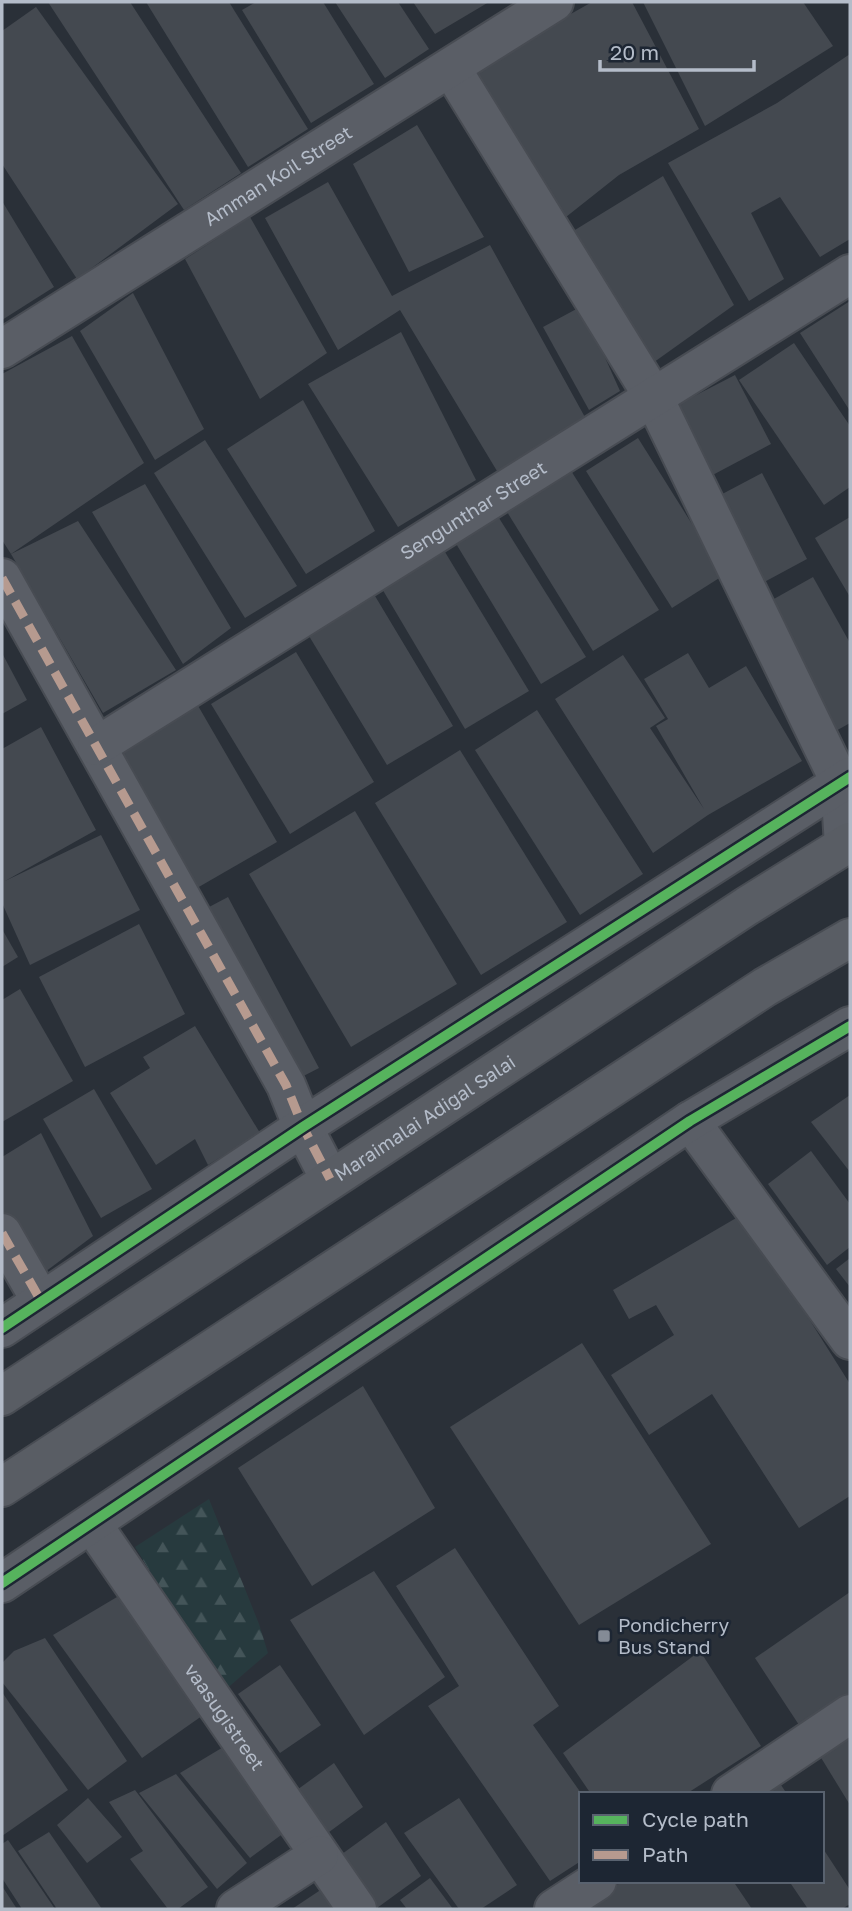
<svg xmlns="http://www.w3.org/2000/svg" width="852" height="1911" viewBox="0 0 852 1911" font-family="'Golos Text',sans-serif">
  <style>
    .forest { fill: url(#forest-firs) }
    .building { fill: #444950 }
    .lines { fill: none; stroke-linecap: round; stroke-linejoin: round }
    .minor-casing { stroke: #484c53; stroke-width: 42 }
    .secondary-casing { stroke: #484c53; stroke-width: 42 }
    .minor { stroke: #5a5e66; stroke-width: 38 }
    .secondary { stroke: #595d64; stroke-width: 38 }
    .quiet { stroke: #b69a8f; stroke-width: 9; stroke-dasharray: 18 9; stroke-linecap: butt }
    .cycleway-casing { stroke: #1d2633; stroke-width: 15 }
    .cycleway { stroke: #56b35d; stroke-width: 10 }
    .poi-dot { fill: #848b96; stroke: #1d2633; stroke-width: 2.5 }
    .labels { text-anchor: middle; stroke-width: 5; stroke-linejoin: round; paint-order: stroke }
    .street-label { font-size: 19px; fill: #b4bcc9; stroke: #1d2633 }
    .poi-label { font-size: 19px; fill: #b4bcc9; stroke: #1d2633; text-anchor: start }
  </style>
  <defs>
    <pattern id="forest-firs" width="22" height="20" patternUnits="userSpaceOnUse" patternTransform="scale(1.75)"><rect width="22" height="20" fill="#273a3e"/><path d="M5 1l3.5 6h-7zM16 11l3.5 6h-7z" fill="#445559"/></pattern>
  </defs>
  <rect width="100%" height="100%" fill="#2a3038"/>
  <path class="forest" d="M209 1499 259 1624 268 1653 224 1691 135 1547Z"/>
  <g class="building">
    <path d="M48 2H130L241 173 184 210Z"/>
    <path d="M146 2H229L308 129 248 167Z"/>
    <path d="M256 2H323L374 84 311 123 242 10Z"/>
    <path d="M335 2H398L429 49 385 78Z"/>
    <path d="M413 2H489L435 34Z"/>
    <path d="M592 2H632L699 129 619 175 566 217 476 75 537 33Z"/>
    <path d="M643 2H803L833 46 705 126Z"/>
    <path d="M36 7 178 204 77 279 2 164V31Z"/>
    <path d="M850 54V239L820 257 780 197 751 213 784 279 749 301 668 163 777 103Z"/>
    <path d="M417 125 484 237 409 272 353 164Z"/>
    <path d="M663 176 734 305 650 365 570 233Z"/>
    <path d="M328 182 392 296 490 245 586 419 500 476 400 310 338 350 265 218Z"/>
    <path d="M2 201 54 287 2 320Z"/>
    <path d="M250 217 327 353 260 399 185 259Z"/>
    <path d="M133 293 204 429 155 460 80 331Z"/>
    <path d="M850 301V411L800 333Z"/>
    <path d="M582 306 620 391 589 410 543 327Z"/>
    <path d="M401 332 476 480 398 527 308 384Z"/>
    <path d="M72 336 144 463 11 554 2 540V374Z"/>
    <path d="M794 343 850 426V487L824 505 739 380Z"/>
    <path d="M735 375 771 444 707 478 671 408Z"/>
    <path d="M303 400 375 531 306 574 227 449Z"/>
    <path d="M638 438 724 575 672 608 586 471Z"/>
    <path d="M205 440 297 586 245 618 154 473Z"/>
    <path d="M568 466 659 610 593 651 504 507Z"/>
    <path d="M762 473 807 559 755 587 709 501Z"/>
    <path d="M145 484 231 628 183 664 92 512Z"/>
    <path d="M850 517V597L815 538Z"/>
    <path d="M499 518 586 657 541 684 455 542Z"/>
    <path d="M78 521 176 670 103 713 11 554Z"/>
    <path d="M445 552 529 691 465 729 381 587Z"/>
    <path d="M813 577 850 643V723L834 732 765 604Z"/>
    <path d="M372 591 453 726 387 765 306 631Z"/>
    <path d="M296 652 374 782 290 834 211 704Z"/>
    <path d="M2 653 27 700 2 714Z"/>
    <path d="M688 653 709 688 746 666 802 761 708 815 653 853 555 699 623 655 665 718 650 728 704 809 656 726 668 719 644 679Z"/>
    <path d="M197 704 277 842 197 888 118 751Z"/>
    <path d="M537 710 643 874 580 915 475 750Z"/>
    <path d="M41 727 96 830 5 881 101 835 140 910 30 965 2 903V749Z"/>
    <path d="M460 750 567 922 481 975 375 803Z"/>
    <path d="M355 811 457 984 351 1047 249 874Z"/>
    <path d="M228 897 319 1068 286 1085 194 915Z"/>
    <path d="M139 924 185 1014 85 1067 39 977Z"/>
    <path d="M2 929 18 957 2 967Z"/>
    <path d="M20 989 73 1081 2 1122V1000Z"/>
    <path d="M195 1026 260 1133 208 1165 195 1139 156 1165 110 1093 150 1068 143 1057Z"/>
    <path d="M94 1089 152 1189 101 1218 43 1119Z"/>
    <path d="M850 1095V1172L811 1122Z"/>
    <path d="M41 1133 93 1236 37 1278 2 1215V1157Z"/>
    <path d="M811 1151 850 1204V1247L827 1265 768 1184Z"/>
    <path d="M743 1214 850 1384V1496L799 1528 712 1394 649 1435 611 1375 674 1335 656 1305 629 1319 613 1290Z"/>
    <path d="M850 1258V1287L836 1269Z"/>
    <path d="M582 1343 711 1544 579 1625 450 1427Z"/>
    <path d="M363 1386 435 1508 312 1586 238 1468Z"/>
    <path d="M455 1548 559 1706 533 1725 581 1793V1861L550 1881 428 1706 459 1686 396 1586Z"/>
    <path d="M374 1571 445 1677 364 1735 290 1620Z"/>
    <path d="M850 1592V1695L801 1728 755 1658Z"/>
    <path d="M117 1597 209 1711 142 1758 53 1635Z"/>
    <path d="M45 1638 127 1761 88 1790 2 1682V1663L14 1651Z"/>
    <path d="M700 1651 761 1746 686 1794H591L563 1753Z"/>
    <path d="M280 1665 321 1725 280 1753 238 1694Z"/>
    <path d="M2 1692 68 1790 2 1836Z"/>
    <path d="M850 1736V1805L820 1756Z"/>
    <path d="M225 1746 292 1827 250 1858 180 1773Z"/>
    <path d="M334 1763 363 1807 321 1838 290 1795Z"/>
    <path d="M176 1774 247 1863 217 1889 139 1793Z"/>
    <path d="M779 1782 787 1794H761Z"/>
    <path d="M135 1790 208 1887 178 1909H168L130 1859 143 1851 109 1802Z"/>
    <path d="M88 1798 122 1837 87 1863 57 1825Z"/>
    <path d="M459 1798 517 1885 481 1909H459L404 1833Z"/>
    <path d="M386 1822 421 1876 377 1908 342 1854Z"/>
    <path d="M49 1832 102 1909H57L18 1851Z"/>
    <path d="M8 1840 55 1909H22L2 1878V1844Z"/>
    <path d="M822 1847 850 1890V1904L842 1909H808L789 1881H822Z"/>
    <path d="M430 1878 453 1909H407L400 1900Z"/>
    <path d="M623 1881H733L752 1909H580Z"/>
    <path d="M2 1886 17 1909H2Z"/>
    <path d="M322 1889 337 1909H292Z"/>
  </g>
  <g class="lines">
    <defs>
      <g id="minor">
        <path d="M451 68 653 396 840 782 844 845"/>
        <path id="s1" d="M2 349 554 2"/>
        <path d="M2 578 286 1085 303 1127 330 1179"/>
        <path id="s2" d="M97 746 850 274"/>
        <path d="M690 1121 850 1340"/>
        <path d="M2 1233 41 1301"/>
        <path d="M2 1328 303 1127 850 777"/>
        <path id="s3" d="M92 1524 357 1909"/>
        <path d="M2 1583 690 1121 850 1026"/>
        <path d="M731 1794 850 1714"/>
        <path d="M236 1909 319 1855"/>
        <path d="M554 1909 597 1881"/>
      </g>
      <g id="secondary">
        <path id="s4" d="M2 1396 747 906 850 842"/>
        <path d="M2 1487 765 987 850 938"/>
      </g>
    </defs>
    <use href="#minor" class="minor-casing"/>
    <use href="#secondary" class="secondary-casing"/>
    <use href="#minor" class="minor"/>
    <use href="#secondary" class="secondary"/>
    <g class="quiet">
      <path d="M2 578 286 1085 303 1127 330 1179"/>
      <path d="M2 1233 41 1301"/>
    </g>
    <defs>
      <g id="cycleway">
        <path d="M2 1328 303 1127 850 777"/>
        <path d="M2 1583 690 1121 850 1026"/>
      </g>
    </defs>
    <use href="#cycleway" class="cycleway-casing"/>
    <use href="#cycleway" class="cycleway"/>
  </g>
  <rect class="poi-dot" x="597" y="1629" width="14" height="14" rx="3.5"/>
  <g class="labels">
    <g class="street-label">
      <text dy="7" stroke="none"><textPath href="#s1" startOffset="326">Amman Koil Street</textPath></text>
      <text dy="7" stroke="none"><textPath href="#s2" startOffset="444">Sengunthar Street</textPath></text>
      <text dy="7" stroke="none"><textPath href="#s4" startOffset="506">Maraimalai Adigal Salai</textPath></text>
      <text dy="7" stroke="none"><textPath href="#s3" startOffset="234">vaasugistreet</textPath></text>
    </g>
    <g class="poi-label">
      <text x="618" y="1632">Pondicherry<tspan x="618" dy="22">Bus Stand</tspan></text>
    </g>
  </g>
  <rect width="852" height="1911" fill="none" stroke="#b4bcc9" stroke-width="7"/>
  <rect x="579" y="1792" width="245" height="91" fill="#1d2633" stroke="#59626f" stroke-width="2"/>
  <rect x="593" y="1815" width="35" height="10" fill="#56b35d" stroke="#59626f" stroke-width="2"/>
  <text x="642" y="1827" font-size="21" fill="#b4bcc9">Cycle path</text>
  <rect x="593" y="1850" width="35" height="10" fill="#b69a8f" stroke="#59626f" stroke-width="2"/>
  <text x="642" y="1862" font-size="21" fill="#b4bcc9">Path</text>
  <path d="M600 60v10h154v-10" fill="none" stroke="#b4bcc9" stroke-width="3.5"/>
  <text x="610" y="60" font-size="21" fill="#b4bcc9" stroke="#1d2633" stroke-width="5" paint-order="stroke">20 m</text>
</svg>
